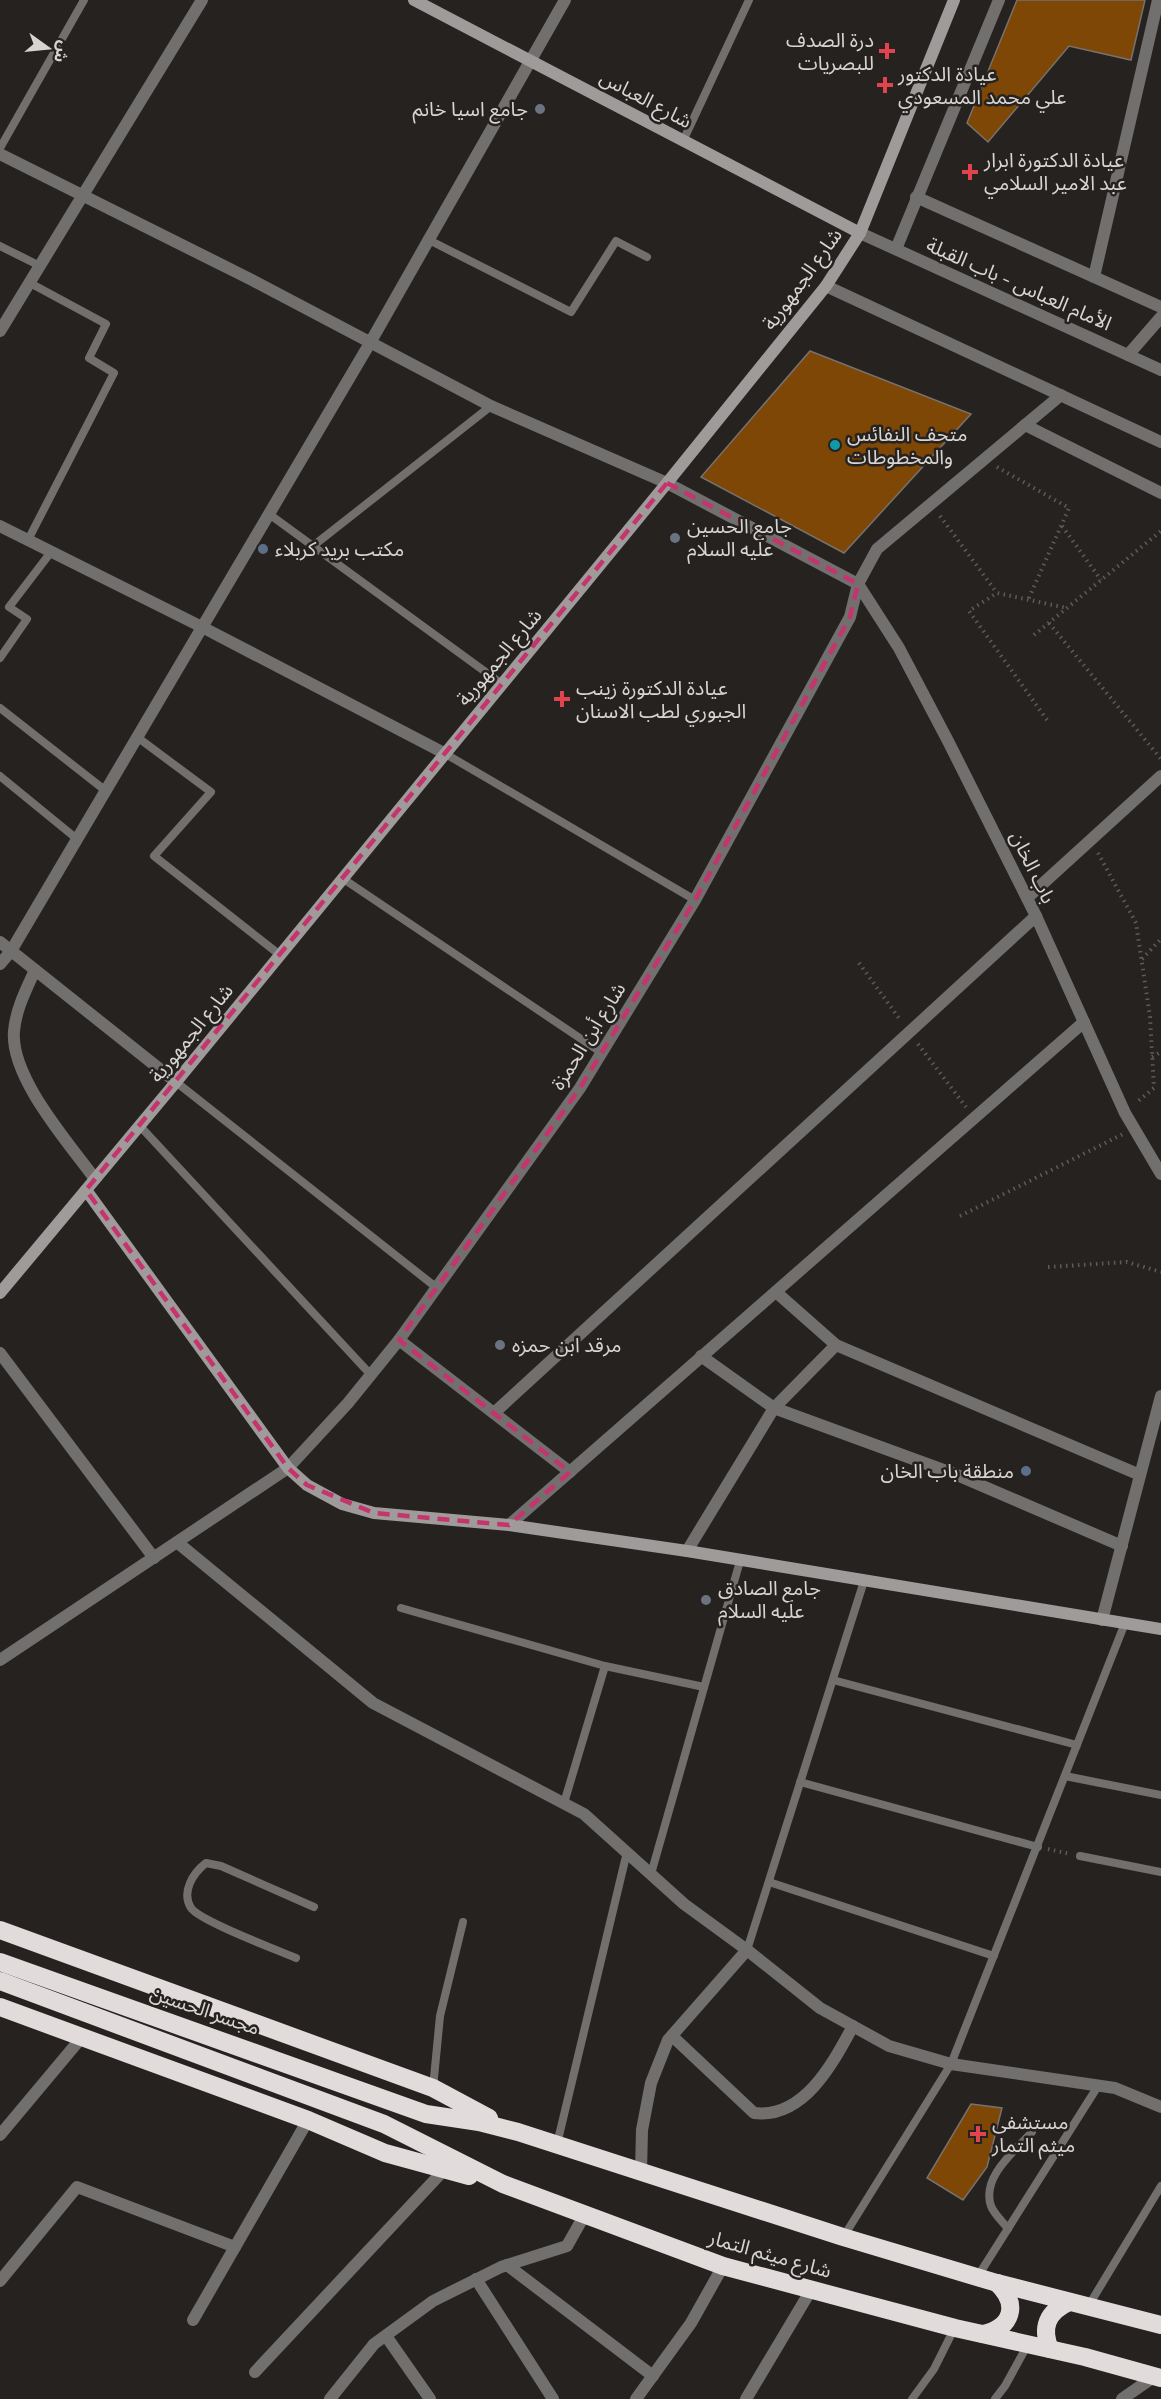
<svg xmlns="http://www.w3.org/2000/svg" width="1161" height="2399" viewBox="0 0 1161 2399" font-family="'Exo 2','Noto Sans Arabic',sans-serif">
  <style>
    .building { fill: #7e4705; stroke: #76726e; stroke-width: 1.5 }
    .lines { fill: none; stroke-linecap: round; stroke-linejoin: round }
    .path { stroke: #5e5b59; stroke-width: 4; stroke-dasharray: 1.5 4.5; stroke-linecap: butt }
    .lane { stroke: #726f6f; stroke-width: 8 }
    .street { stroke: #726f6f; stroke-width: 12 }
    .secondary { stroke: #9f9b9b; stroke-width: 12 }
    .highway { stroke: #e2dbdc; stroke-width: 18 }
    .marked { fill: none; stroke: #c5346d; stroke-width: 4.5; stroke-dasharray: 12 8; stroke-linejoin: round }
    .health-dot { fill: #e0444e; stroke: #262220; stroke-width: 2 }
    .worship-dot { fill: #6b7280; stroke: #262220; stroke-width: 2 }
    .culture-dot { fill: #0f9aa8; stroke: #262220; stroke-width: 2 }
    .service-dot { fill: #5c6f8a; stroke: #262220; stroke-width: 2 }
    .labels { text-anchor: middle; stroke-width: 5; stroke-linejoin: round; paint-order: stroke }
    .poi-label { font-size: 20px; fill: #d7d5d3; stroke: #262220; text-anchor: start }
    .street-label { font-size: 20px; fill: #d7d5d3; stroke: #262220 }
  </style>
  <rect width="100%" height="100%" fill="#262220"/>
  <g class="building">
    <path d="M1017 0H1145L1131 60 1069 46 988 142 967 123Z"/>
    <path d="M810 351 971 414 844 553 701 477Z"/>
    <path d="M971 2104 1002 2108 987 2167 963 2200 927 2178Z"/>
  </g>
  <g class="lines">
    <g class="path">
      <path d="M997 467 1069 508 1028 600"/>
      <path d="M940 516 997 593"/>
      <path d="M1062 526 1101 580"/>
      <path d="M1049 623 1161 759"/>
      <path d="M1034 635 1161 531"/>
      <path d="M1047 720 969 611 997 593 1067 608"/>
      <path d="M1098 853 1136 923 1150 1017 1154 1088 1137 1102"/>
      <path d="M1142 959 1161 939"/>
      <path d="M859 963 901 1021"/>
      <path d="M918 1044 966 1107"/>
      <path d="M1152 1057 1161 1052"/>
      <path d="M960 1216 1123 1134"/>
      <path d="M1048 1267 1127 1262 1161 1272"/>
      <path d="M1048 1849 1070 1854"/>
    </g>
    <g class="lane">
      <path d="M683 141 749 0"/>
      <path d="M0 148 84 0"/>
      <path d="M427 239 571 312 616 241 647 257"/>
      <path d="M0 246 40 266"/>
      <path d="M269 514 502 684"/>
      <path d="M28 540 114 373 89 358 106 324 30 283"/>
      <path d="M313 546 491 406"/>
      <path d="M0 658 27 619 9 607 51 552"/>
      <path d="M0 708 106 791"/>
      <path d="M137 737 211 792 154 856 280 955"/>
      <path d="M444 753 695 900"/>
      <path d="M0 776 77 839"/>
      <path d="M342 878 602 1053"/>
      <path d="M176 1082 437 1288"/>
      <path d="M139 1125 371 1375"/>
      <path d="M401 1608 605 1666 704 1687"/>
      <path d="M833 1680 1077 1745"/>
      <path d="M1065 1776 1161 1795"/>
      <path d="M800 1782 1038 1847"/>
      <path d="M564 1803 605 1666"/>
      <path d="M1080 1856 1161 1872"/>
      <path d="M651 1874 740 1561"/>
      <path d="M769 1882 994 1956"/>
      <path d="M747 1950 864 1581"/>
      <path d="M296 1958C277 1950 200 1921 191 1908 181 1892 193 1873 206 1863L221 1866 314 1907"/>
      <path d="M433 2088 440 2016 463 1922"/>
      <path d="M557 2144 627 1852"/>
      <path d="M1008 2229C1003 2222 994 2214 991 2206 981 2177 1015 2151 1032 2132"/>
      <path d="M844 2236 951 2064 1125 1623"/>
      <path d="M978 2276 1098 2086"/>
      <path d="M1089 2305 1161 2186"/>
      <path d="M912 2399 934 2369 954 2329"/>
      <path d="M995 2399 1005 2386 1027 2346"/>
    </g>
    <g class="street">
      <path d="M0 154 252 280 491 406 667 483 858 584 899 648 948 741 1036 916 1125 1113 1161 1174"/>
      <path d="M916 197 1161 307"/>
      <path d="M860 233 1161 370"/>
      <path d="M896 249 999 0"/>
      <path d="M1094 277 1158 0"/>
      <path d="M826 286 1161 442"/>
      <path d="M0 331 202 0"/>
      <path d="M1128 355 1161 317"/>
      <path d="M1025 425 1161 493"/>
      <path d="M0 526 202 627 444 753"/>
      <path d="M1027 898 1161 776"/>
      <path d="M0 942 176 1082"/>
      <path d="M0 964 11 951 370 343 565 0"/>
      <path d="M35 970C26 990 16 1009 14 1031 10 1077 68 1142 95 1179"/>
      <path d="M776 1292 836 1345 1140 1475"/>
      <path d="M399 1340 570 1472"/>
      <path d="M0 1353 154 1558"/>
      <path d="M701 1356 774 1408 957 1475 1122 1546"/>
      <path d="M494 1413 1036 916"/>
      <path d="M509 1525 1084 1022"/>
      <path d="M178 1543 373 1703 584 1814 684 1904 747 1950 820 2008 889 2046 951 2064 1115 2088 1161 2107"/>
      <path d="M687 1551 774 1408 836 1345"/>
      <path d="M1102 1620 1161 1396"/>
      <path d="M0 1660 288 1468 348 1403 399 1340 580 1088 695 900 850 617 858 584 877 549 1061 395"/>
      <path d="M672 2036 754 2113C804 2119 833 2063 853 2026"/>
      <path d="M0 2135 82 2037"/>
      <path d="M641 2172 642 2130 651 2083 668 2040 747 1950"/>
      <path d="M507 2265 653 2376"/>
      <path d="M476 2279 553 2399"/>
      <path d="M0 2281 77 2187 235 2247"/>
      <path d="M193 2320 308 2120"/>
      <path d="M386 2336 430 2399"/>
      <path d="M255 2372 444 2170"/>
      <path d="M330 2399 374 2344 433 2301 501 2267 567 2246 585 2214"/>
      <path d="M636 2399 691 2323 723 2266"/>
      <path d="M746 2399 811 2290"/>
      <path d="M1122 2399 1155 2376"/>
    </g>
    <g class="secondary">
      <path d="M414 0 860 233"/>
      <path d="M86 1190 288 1468 307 1485 342 1504 374 1513 509 1525 687 1551 1161 1629"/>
      <path d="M0 1293 176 1082 667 483 826 286 860 233 954 0"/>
    </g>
    <g class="highway">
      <path d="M0 1930 433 2088 489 2118"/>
      <path d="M0 1962 426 2114 479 2122 518 2132 843 2237 997 2283 1161 2325"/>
      <path d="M0 1981 384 2124 503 2184 723 2266 955 2328 1085 2357 1161 2378"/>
      <path d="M0 2007 308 2120 385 2153 469 2176"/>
      <path d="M983 2334C1013 2327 1019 2304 997 2283"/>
      <path d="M1050 2349C1041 2328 1047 2312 1069 2302"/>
    </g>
  </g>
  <path class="marked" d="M667 483 858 584 850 617 695 900 580 1088 399 1340 570 1472 509 1525 374 1513 307 1485 288 1468 86 1190Z"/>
  <g class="health-dot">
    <path d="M884 42h6v6h6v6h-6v6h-6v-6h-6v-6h6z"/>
    <path d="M882 76h6v6h6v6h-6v6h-6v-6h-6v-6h6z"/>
    <path d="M967 163h6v6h6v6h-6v6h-6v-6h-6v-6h6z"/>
    <path d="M559 690h6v6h6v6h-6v6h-6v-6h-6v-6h6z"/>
    <path d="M975 2125h6v6h6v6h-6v6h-6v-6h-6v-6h6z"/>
  </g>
  <g class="worship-dot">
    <circle cx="540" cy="109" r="6"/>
    <circle cx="675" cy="538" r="6"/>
    <circle cx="500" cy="1345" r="6"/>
    <circle cx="706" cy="1600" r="6"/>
  </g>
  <circle class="culture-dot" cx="835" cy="445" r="6"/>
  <g class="service-dot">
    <circle cx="263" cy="549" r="6"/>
    <circle cx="1026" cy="1471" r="6"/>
  </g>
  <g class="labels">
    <g class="poi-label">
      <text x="874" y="47" text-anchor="end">درة الصدف<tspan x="874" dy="23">للبصريات</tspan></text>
      <text x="898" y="81">عيادة الدكتور<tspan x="898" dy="23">علي محمد المسعودي</tspan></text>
      <text x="528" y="116" text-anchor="end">جامع اسيا خانم</text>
      <text x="984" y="167">عيادة الدكتورة ابرار<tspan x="984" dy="23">عبد الامير السلامي</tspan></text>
      <text x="847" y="441">متحف النفائس<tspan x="847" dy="23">والمخطوطات</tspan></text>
      <text x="687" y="533">جامع الحسين<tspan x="687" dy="23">عليه السلام</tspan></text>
      <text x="275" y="556">مكتب بريد كربلاء</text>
      <text x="576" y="695">عيادة الدكتورة زينب<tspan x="576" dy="23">الجبوري لطب الاسنان</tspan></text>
      <text x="512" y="1352">مرقد ابن حمزه</text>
      <text x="1014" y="1478" text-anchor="end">منطقة باب الخان</text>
      <text x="718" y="1595">جامع الصادق<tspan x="718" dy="23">عليه السلام</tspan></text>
      <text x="992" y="2129">مستشفى<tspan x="992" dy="23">ميثم التمار</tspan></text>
    </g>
    <g class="street-label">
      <text transform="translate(646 99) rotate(28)" y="7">شارع العباس</text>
      <text transform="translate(802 279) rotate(-54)" y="7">شارع الجمهورية</text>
      <text transform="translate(1019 284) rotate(24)" y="7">الأمام العباس - باب القبلة</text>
      <text transform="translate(499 657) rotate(-50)" y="7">شارع الجمهورية</text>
      <text transform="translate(1033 867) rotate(64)" y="7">باب الخان</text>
      <text transform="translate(191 1033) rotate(-51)" y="7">شارع الجمهورية</text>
      <text transform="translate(588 1036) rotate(-58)" y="7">شارع أبن الحمزة</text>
      <text transform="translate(205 2010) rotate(19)" y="7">مجسر الحسين</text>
      <text transform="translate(770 2254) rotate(16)" y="7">شارع ميثم التمار</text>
    </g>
  </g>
  <g transform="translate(48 48) rotate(105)" stroke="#262220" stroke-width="4.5" paint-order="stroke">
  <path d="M0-4.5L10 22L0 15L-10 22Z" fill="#d7d5d3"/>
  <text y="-9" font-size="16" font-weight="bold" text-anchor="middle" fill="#d7d5d3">ش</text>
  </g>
</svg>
